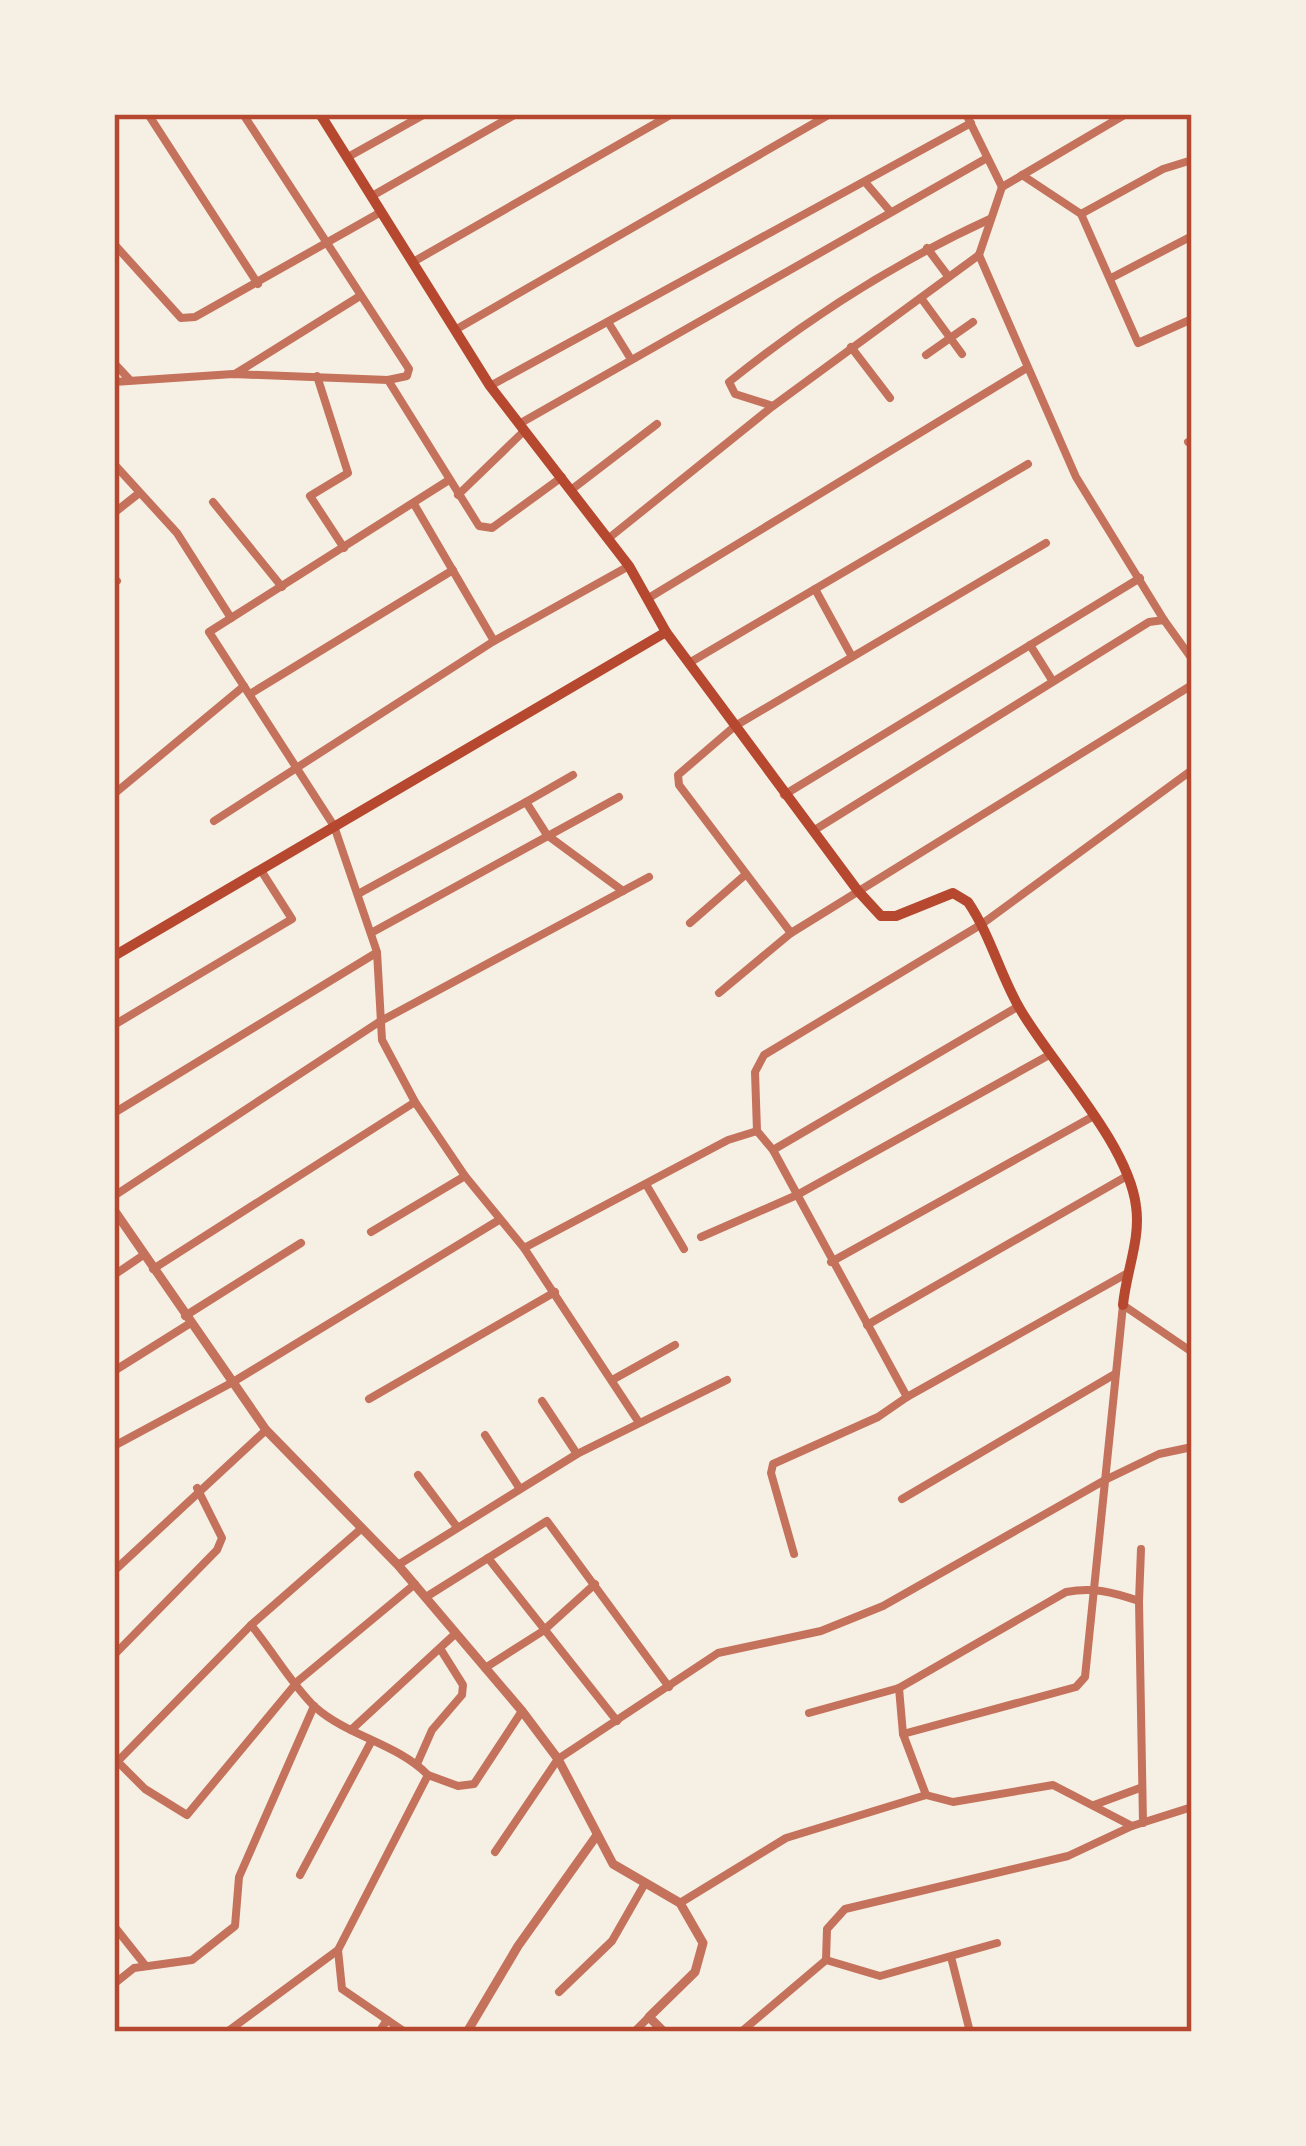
<svg xmlns="http://www.w3.org/2000/svg" width="1306" height="2146" viewBox="0 0 1306 2146" font-family="'Space Grotesk',sans-serif">
  <style>
    .lines { fill: none; stroke-linecap: round; stroke-linejoin: round }
    .minor { stroke: #c5725c; stroke-width: 8 }
    .tertiary { stroke: #c5725c; stroke-width: 9 }
    .secondary { stroke: #b5482f; stroke-width: 10 }
    .neatline { fill: none; stroke: #b5482f; stroke-width: 4.5 }
  </style>
  <rect width="100%" height="100%" fill="#f6efe4"/>
  <g class="lines">
    <g class="minor">
      <path d="M148 114 258 284"/>
      <path d="M966 114 1002 187"/>
      <path d="M348 157 425 114"/>
      <path d="M1022 175 1081 214 1138 343 1192 319"/>
      <path d="M865 182 889 210"/>
      <path d="M1002 187 1126 114"/>
      <path d="M372 196 516 114"/>
      <path d="M1081 214 1163 169 1192 160"/>
      <path d="M114 244 181 318 195 317 381 212"/>
      <path d="M927 248 948 276"/>
      <path d="M979 255 1076 477 1164 620"/>
      <path d="M413 262 672 114"/>
      <path d="M1113 277 1192 236"/>
      <path d="M921 298 962 354"/>
      <path d="M608 322 629 356"/>
      <path d="M455 330 830 114"/>
      <path d="M851 347 890 398"/>
      <path d="M926 355 973 322"/>
      <path d="M114 363 129 379"/>
      <path d="M235 374 360 296"/>
      <path d="M317 376 348 473 310 496 344 548"/>
      <path d="M388 380 479 526 492 528 562 477"/>
      <path d="M114 382 233 374 388 380 407 376 409 369 243 114"/>
      <path d="M490 386 971 123"/>
      <path d="M773 406 735 394 729 382C811 316 894 263 990 219"/>
      <path d="M519 424 987 158"/>
      <path d="M1188 442 1192 440"/>
      <path d="M114 464 177 533 231 618"/>
      <path d="M449 480 209 632 334 826 377 952 382 1040 415 1102 465 1176 524 1248 638 1421"/>
      <path d="M571 490 657 424"/>
      <path d="M458 495 523 432"/>
      <path d="M213 502 282 587"/>
      <path d="M414 504 494 641"/>
      <path d="M114 513 138 494"/>
      <path d="M609 538 773 406 979 255 1002 187"/>
      <path d="M114 578 117 581"/>
      <path d="M815 589 851 655"/>
      <path d="M647 599 1025 369"/>
      <path d="M1030 645 1052 680"/>
      <path d="M689 663 1028 464"/>
      <path d="M250 694 453 570"/>
      <path d="M114 794 244 686"/>
      <path d="M784 795 1140 578"/>
      <path d="M526 802 573 775"/>
      <path d="M214 821 494 641 629 566"/>
      <path d="M813 831 1149 622 1164 620 1192 659"/>
      <path d="M358 894 526 802 547 835 623 891"/>
      <path d="M690 923 745 875"/>
      <path d="M371 933 619 797"/>
      <path d="M791 933 679 785 678 775 735 726 1046 543"/>
      <path d="M719 993 791 933 1192 685"/>
      <path d="M114 1025 292 919 262 872"/>
      <path d="M114 1113 376 953"/>
      <path d="M757 1131 755 1072 764 1055 982 924 1192 770"/>
      <path d="M773 1150 1019 1006"/>
      <path d="M647 1186 684 1249"/>
      <path d="M114 1196 379 1022 649 877"/>
      <path d="M371 1232 465 1176"/>
      <path d="M701 1237 797 1195 1051 1054"/>
      <path d="M524 1248 728 1140 757 1131 773 1150 907 1397 1126 1274"/>
      <path d="M831 1262 1092 1117"/>
      <path d="M153 1269 415 1102"/>
      <path d="M114 1275 142 1256"/>
      <path d="M185 1316 301 1243"/>
      <path d="M867 1325 1127 1176"/>
      <path d="M114 1371 189 1324"/>
      <path d="M614 1379 675 1345"/>
      <path d="M369 1399 555 1292"/>
      <path d="M542 1401 577 1454"/>
      <path d="M485 1435 520 1489"/>
      <path d="M114 1446 233 1382 499 1220"/>
      <path d="M418 1475 457 1527"/>
      <path d="M902 1499 1115 1374"/>
      <path d="M794 1554 771 1473 773 1464 878 1417 907 1397"/>
      <path d="M488 1558 617 1721"/>
      <path d="M398 1565 577 1454 727 1380"/>
      <path d="M114 1571 266 1430"/>
      <path d="M426 1597 547 1521 669 1687"/>
      <path d="M1139 1601 1141 1549"/>
      <path d="M251 1625C272 1650 292 1685 315 1707 349 1737 396 1743 428 1775L338 1950 342 1989 405 2032"/>
      <path d="M114 1655 217 1550 222 1538 197 1488"/>
      <path d="M485 1668 543 1631 595 1584"/>
      <path d="M899 1688 903 1734 926 1795"/>
      <path d="M809 1713 899 1688 1066 1592C1094 1587 1112 1592 1139 1601L1143 1823"/>
      <path d="M351 1730 455 1634"/>
      <path d="M903 1734 1076 1687 1085 1677 1123 1305 1192 1352"/>
      <path d="M114 1758 145 1789 187 1815 298 1681 415 1584"/>
      <path d="M118 1761 251 1625 362 1528"/>
      <path d="M417 1764 432 1730 462 1695 463 1685 441 1650"/>
      <path d="M428 1775 458 1786 474 1784 522 1711"/>
      <path d="M926 1795 953 1802 1053 1785 1132 1826 1192 1807"/>
      <path d="M1094 1805 1140 1788"/>
      <path d="M495 1852 558 1759 718 1653 821 1631 883 1606 1105 1480 1159 1454 1192 1447"/>
      <path d="M300 1875 371 1742"/>
      <path d="M680 1903 786 1838 926 1795"/>
      <path d="M114 1926 145 1965"/>
      <path d="M951 1957 970 2032"/>
      <path d="M826 1960 880 1976 997 1943"/>
      <path d="M114 1984 134 1968 192 1960 235 1926 239 1877 314 1706"/>
      <path d="M559 1992 612 1941 644 1885"/>
      <path d="M227 2032 338 1950"/>
      <path d="M379 2032 387 2020"/>
      <path d="M634 2032 649 2017"/>
      <path d="M741 2032 826 1960 827 1929 845 1909 1068 1856 1132 1826"/>
    </g>
    <g class="tertiary">
      <path d="M114 1210 266 1430 398 1565 522 1711 558 1759 613 1864 680 1903 703 1943 695 1972 649 2017 664 2032"/>
      <path d="M467 2032 518 1946 597 1835"/>
    </g>
    <g class="secondary">
      <path d="M320 114 490 386 629 566 666 632 858 891 881 916H896L953 893 968 902C991 936 1000 975 1020 1009 1052 1064 1128 1143 1136 1206 1141 1239 1126 1272 1123 1305"/>
      <path d="M114 956 666 632"/>
    </g>
  </g>
  <rect width="1306" height="2146" fill="none" stroke="#f6efe4" stroke-width="234"/>
  <rect x="117" y="117" width="1072" height="1912" class="neatline"/>
</svg>
